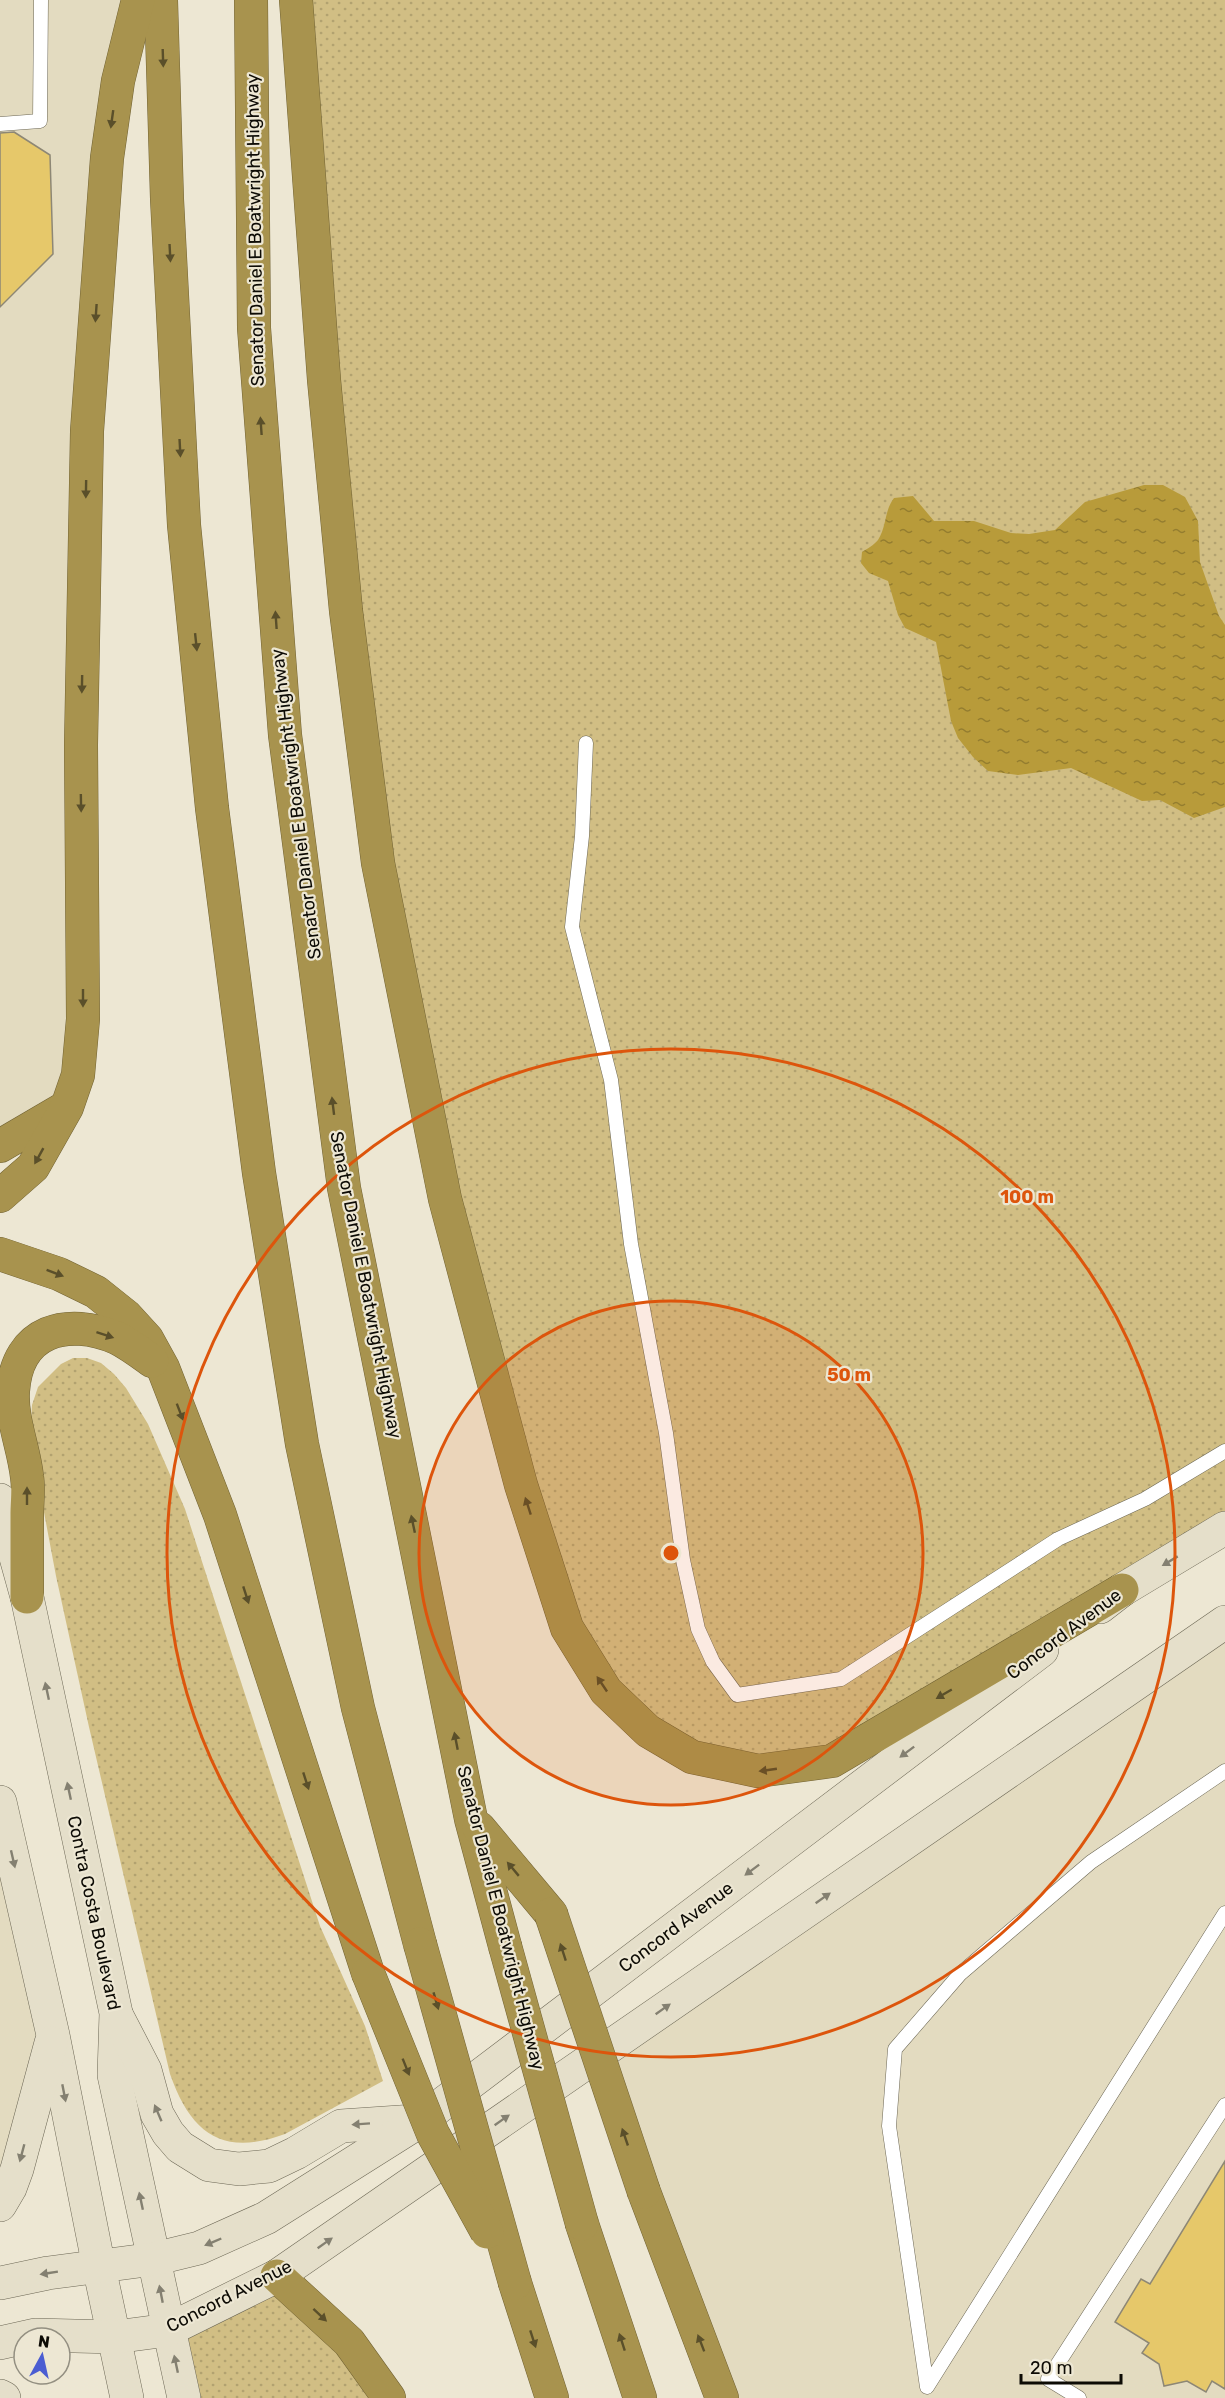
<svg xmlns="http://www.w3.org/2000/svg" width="1225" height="2398" viewBox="0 0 1225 2398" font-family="Rubik,sans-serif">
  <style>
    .built { fill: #e3dbc0 }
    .grass { fill: url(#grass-dots) }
    .water { fill: url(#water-ripples) }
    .building { fill: #e6c86a; stroke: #8d8775; stroke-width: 1.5 }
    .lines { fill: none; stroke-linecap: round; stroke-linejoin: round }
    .lane-casing { stroke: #6c6755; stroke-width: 15 }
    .secondary-casing { stroke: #6c6755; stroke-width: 34 }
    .highway-casing { stroke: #726334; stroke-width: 34 }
    .lane { stroke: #fff; stroke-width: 14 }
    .secondary { stroke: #e5dfca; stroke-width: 33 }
    .highway { stroke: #a8934e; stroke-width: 33 }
    .highway-bridge-casing { stroke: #726334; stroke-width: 34; stroke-linecap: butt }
    .highway-bridge { stroke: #a8934e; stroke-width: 33 }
    .oneway { fill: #5a4f2a }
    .oneway2 { fill: #848071 }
    .ring { fill: none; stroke: #dd550c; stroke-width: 3 }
    .labels { text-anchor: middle; stroke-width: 4.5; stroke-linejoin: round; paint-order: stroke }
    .street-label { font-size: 18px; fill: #0d0b05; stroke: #ede7d3 }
    .centre { fill: #dd550c; stroke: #ede7d3; stroke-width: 3 }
    .ring-label { font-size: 18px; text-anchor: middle; font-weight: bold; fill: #dd550c; stroke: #ede7d3; stroke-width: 4.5; stroke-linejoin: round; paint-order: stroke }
  </style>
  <defs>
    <pattern id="grass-dots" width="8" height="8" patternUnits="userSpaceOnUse" patternTransform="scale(1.5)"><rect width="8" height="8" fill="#d1be84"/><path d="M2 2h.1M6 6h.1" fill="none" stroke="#b2a270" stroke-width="1.8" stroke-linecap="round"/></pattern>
    <pattern id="water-ripples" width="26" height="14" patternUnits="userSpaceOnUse" patternTransform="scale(1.5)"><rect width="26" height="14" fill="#b89b3a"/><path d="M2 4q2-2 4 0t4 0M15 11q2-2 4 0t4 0" fill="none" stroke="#947d2f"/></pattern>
  </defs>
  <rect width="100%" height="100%" fill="#ede7d3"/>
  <g class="built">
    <path d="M0 0H138L107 158 78 1075 0 1146Z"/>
    <path d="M1225 1624V2398H722L602 2069Z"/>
    <path d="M0 1802 53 2035 0 2205Z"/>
  </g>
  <g class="grass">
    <path d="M296 0H1225V1528L832 1761 692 1757 567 1628 378 863Z"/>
    <path d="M73 1358H87L101 1363 114 1374 126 1388 148 1424 185 1509 320 1926 365 2026 383 2081 285 2134C223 2157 191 2134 170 2074L89 1727 56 1576 30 1438 32 1405 38 1387 61 1364Z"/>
    <path d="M277 2276 389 2398H184L168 2330Z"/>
  </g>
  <path class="water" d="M1144 485H1163L1185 497 1198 521 1200 562 1219 616 1225 625V807L1194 818 1160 800 1142 801 1071 768 1018 775 988 771 973 757 958 738 951 721 936 642 905 628 898 615 888 581 869 573 861 563 862 552C867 549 874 545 878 540 887 526 884 511 894 498L913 496 934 521H974L1011 533 1029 534 1055 530 1085 502Z"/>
  <g class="building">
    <path d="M14 132 50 155 53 254 0 307V133Z"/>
    <path d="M1225 2161V2389L1212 2381 1206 2392 1187 2381 1164 2386 1159 2364 1142 2353 1149 2343 1115 2322 1141 2279 1150 2284Z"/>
  </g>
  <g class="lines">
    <defs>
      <g id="lane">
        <path d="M0 124 40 121 41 0"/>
        <path d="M586 743 582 836 572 927 611 1080 631 1244 666 1433 683 1560 698 1629 713 1662 737 1695 841 1679 1058 1539 1145 1499 1225 1451"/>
        <path d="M1225 1771 1091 1862 960 1974 895 2049 889 2126 927 2387 1225 1913"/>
        <path d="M1079 2398 1048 2379 1225 2105"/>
      </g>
      <g id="secondary">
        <path d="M0 1500 27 1597 116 2013 114 2075 184 2398"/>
        <path d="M1100 1607 1122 1590 1225 1528"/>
        <path d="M0 1802 53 2035 99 2267 127 2398"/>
        <path d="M117 2016 145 2070 157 2114 168 2133 180 2147 209 2165 239 2169 269 2166 296 2153 341 2126 415 2121"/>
        <path d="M0 2205 10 2188 17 2169 51 2043"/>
        <path d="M0 2283 48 2273 154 2259 199 2248 266 2218 420 2121 1042 1650"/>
        <path d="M0 2343 35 2335 115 2337 168 2330 277 2276 1225 1622"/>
        <path d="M0 2396 4 2398"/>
      </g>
      <g id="highway">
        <path d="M161 0 167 199 184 525 212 808 259 1173 302 1444 358 1708 420 1944"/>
        <path d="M251 0 254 328 285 735 344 1188 471 1819 505 1946"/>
        <path d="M296 0 324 380 346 611 378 863 445 1199 521 1485 567 1628 606 1691 648 1731 692 1757 758 1771 832 1761 1122 1590"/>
        <path d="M0 1146 65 1108"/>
        <path d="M0 1196 33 1167 67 1107 78 1075 83 1019 81 745 87 431 107 158 118 81 138 0"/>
        <path d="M0 1254 59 1274 96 1292 126 1316 147 1339 163 1368 220 1515 368 1973"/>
        <path d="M27 1597C27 1569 27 1541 27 1514 27 1502 29 1489 27 1477 24 1448 11 1420 13 1391 17 1330 67 1317 117 1338 129 1344 141 1353 152 1361"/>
        <path d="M479 1828 551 1914"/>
        <path d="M644 2192 722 2398"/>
        <path d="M582 2224 640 2398"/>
        <path d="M277 2276 349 2342 389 2398"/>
        <path d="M515 2283 552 2398"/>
      </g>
    </defs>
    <use href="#lane" class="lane-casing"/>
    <use href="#secondary" class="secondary-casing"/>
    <use href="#highway" class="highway-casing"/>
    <use href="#lane" class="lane"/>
    <use href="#secondary" class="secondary"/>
    <use href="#highway" class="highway"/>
    <defs>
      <g id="highway-bridge">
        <path d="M551 1914 644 2192"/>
        <path d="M420 1944 515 2283"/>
        <path d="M505 1946 582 2224"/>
        <path d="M368 1973 433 2134 487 2232"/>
      </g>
    </defs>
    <use href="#highway-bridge" class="highway-bridge-casing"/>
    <use href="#highway-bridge" class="highway-bridge"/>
  </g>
  <defs><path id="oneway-solid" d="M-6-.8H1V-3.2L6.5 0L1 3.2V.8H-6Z" transform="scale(1.5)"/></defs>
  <g class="oneway">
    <use href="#oneway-solid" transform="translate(163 58) rotate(88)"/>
    <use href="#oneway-solid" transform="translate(112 119) rotate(98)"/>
    <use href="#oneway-solid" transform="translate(170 253) rotate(87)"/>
    <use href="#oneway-solid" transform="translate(96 313) rotate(94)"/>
    <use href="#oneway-solid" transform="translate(261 426) rotate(-94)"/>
    <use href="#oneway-solid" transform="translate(180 448) rotate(87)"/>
    <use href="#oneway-solid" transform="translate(86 489) rotate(91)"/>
    <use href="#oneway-solid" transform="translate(276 620) rotate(-94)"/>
    <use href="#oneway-solid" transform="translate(196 642) rotate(84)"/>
    <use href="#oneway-solid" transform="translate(82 684) rotate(91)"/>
    <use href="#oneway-solid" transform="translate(81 803) rotate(89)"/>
    <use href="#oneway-solid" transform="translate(83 998) rotate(90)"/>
    <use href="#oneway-solid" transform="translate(333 1106) rotate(-97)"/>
    <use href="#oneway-solid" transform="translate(39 1156) rotate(119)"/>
    <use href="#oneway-solid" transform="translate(55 1273) rotate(21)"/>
    <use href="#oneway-solid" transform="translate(105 1335) rotate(18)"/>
    <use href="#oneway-solid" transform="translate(180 1412) rotate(69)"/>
    <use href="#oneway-solid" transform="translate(27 1496) rotate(-90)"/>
    <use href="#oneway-solid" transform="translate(528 1506) rotate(-108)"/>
    <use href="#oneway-solid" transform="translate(413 1524) rotate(-102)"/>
    <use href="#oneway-solid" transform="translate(246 1595) rotate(72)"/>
    <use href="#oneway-solid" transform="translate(602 1684) rotate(-124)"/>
    <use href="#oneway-solid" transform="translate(944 1694) rotate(150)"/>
    <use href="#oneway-solid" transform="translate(456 1741) rotate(-101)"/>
    <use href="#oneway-solid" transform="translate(768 1770) rotate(172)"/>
    <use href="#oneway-solid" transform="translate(306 1781) rotate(72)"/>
    <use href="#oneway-solid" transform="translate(513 1869) rotate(-130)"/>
    <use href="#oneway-solid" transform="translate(563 1952) rotate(-108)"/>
    <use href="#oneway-solid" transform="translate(436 2001) rotate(74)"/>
    <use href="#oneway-solid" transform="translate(406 2067) rotate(68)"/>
    <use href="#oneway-solid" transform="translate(625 2137) rotate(-109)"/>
    <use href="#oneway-solid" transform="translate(320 2315) rotate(43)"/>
    <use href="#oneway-solid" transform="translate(533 2339) rotate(72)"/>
    <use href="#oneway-solid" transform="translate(622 2342) rotate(-108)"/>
    <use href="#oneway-solid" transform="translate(701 2343) rotate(-111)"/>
  </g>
  <g class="oneway2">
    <use href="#oneway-solid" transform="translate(1170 1561) rotate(149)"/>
    <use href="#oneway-solid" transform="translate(47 1691) rotate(-102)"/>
    <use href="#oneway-solid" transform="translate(907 1752) rotate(143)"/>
    <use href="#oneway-solid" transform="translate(69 1791) rotate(-102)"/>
    <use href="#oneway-solid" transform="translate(13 1859) rotate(77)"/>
    <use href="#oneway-solid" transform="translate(752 1870) rotate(143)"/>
    <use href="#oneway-solid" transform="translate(823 1898) rotate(-35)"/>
    <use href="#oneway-solid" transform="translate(663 2009) rotate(-35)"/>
    <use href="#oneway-solid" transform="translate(64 2093) rotate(79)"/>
    <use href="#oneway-solid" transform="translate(158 2113) rotate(-113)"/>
    <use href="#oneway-solid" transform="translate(502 2120) rotate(-35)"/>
    <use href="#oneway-solid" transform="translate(361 2124) rotate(176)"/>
    <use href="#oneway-solid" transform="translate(22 2153) rotate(105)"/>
    <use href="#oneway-solid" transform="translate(141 2201) rotate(-102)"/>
    <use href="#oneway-solid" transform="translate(213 2242) rotate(157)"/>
    <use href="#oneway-solid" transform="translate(325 2243) rotate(-35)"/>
    <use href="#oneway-solid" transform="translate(49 2273) rotate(171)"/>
    <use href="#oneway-solid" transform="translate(161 2294) rotate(-101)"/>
    <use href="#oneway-solid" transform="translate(176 2364) rotate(-102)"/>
  </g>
  <circle cx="671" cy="1553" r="252" fill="#dd550c" fill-opacity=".12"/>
  <g class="ring">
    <circle cx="671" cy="1553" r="252"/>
    <circle cx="671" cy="1553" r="504"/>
  </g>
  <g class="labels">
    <g class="street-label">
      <text transform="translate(255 230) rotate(-91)" y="6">Senator Daniel E Boatwright Highway</text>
      <text transform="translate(296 804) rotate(-97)" y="6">Senator Daniel E Boatwright Highway</text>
      <text transform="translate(366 1285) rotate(79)" y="6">Senator Daniel E Boatwright Highway</text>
      <text transform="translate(1064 1634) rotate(-37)" y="6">Concord Avenue</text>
      <text transform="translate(94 1913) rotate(78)" y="6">Contra Costa Boulevard</text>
      <text transform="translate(501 1918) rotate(76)" y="6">Senator Daniel E Boatwright Highway</text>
      <text transform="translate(676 1927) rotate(-37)" y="6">Concord Avenue</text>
      <text transform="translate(229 2296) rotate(-27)" y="6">Concord Avenue</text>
    </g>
  </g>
  <circle cx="671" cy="1553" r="9" class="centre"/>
  <g class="ring-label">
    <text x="1027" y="1203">100 m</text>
    <text x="849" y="1381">50 m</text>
  </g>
  <g transform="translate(42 2356) rotate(8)"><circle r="28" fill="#ede7d3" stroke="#938f81" stroke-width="1.5"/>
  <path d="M0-4.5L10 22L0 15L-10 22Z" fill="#4b5dd2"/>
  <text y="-9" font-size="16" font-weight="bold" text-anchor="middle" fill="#0d0b05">N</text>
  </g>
  <path d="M1021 2374v9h100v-9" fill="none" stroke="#0d0b05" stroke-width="3"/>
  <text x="1030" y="2374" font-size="18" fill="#0d0b05" stroke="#ede7d3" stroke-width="4.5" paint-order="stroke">20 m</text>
</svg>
